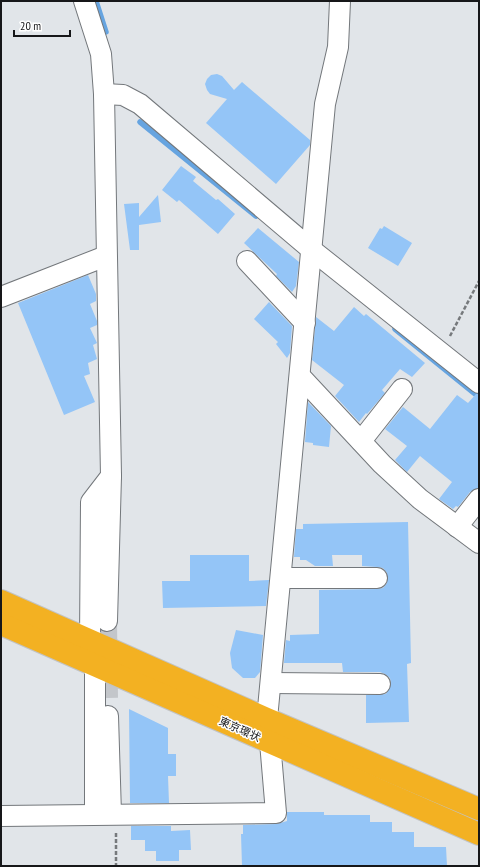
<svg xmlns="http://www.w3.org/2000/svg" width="480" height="867" viewBox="0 0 480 867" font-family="'PT Sans Narrow','Noto Sans JP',sans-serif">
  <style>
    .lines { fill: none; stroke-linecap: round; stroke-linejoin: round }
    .stream { stroke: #66a4e0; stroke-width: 5.5 }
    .building { fill: #94c5f7 }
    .minor-tunnel { stroke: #c3c6ca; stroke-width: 20; stroke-dasharray: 20 10; stroke-linecap: butt }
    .minor-casing { stroke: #73777b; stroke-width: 22 }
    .highway-casing { stroke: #c2c3c3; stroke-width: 24 }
    .path { stroke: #76797c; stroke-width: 2.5; stroke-dasharray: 4 2; stroke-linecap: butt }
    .minor { stroke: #fff; stroke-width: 20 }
    .highway { stroke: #f3b122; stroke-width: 22 }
    .labels { text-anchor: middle; stroke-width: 3; stroke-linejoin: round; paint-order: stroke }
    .street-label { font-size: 11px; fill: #161719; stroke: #fff }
  </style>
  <rect width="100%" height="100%" fill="#e1e5e9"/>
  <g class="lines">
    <g class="stream">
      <path d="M96 1 106 32"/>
      <path d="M140 122 256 216"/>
      <path d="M395 329 479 397"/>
    </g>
  </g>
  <g class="building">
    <path d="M217 74 222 76 234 90 242 82 310 140V145L276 184 206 123 227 99 210 94 207 90 205 84 207 79 211 75Z"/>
    <path d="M181 166 196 177 193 181 216 200 218 199 235 214 218 234 179 200 177 202 162 190Z"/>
    <path d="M158 195 161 222 139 225V250H130L124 204 139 203V217Z"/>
    <path d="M384 226 412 243 398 266 368 248 380 228 382 229Z"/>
    <path d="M258 228 299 262 296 286 292 292 276 276 277 274 244 243Z"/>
    <path d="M88 275 96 294V301L90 304 97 321V325L90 328 97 343 93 345 97 359 88 363 90 374 84 376 95 402 64 415 18 303Z"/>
    <path d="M269 302 292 326 290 353 287 358 276 344 278 342 254 319Z"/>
    <path d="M354 307 364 316 366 314 425 363 412 377 400 369 382 390 385 393 367 414 366 413 359 422 335 396 344 385 312 360 316 317 334 331Z"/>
    <path d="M476 394H479V488L470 492 458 507 456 506 453 509 439 499 452 482 420 456 407 472 395 460 407 446 385 429 403 407 430 429 457 395 468 403Z"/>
    <path d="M308 402 331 426 329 447 313 445V443L305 442Z"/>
    <path d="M408 522 411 663 407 664 409 722 366 723V695L386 694 391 684 390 678 385 674 380 672H343L342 663H284L286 640 290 641V635L319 634V590L377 589 383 588 387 583V573L383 568 377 567 362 566V555H332L333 566H315L306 560H300V557H294L296 529H303V524Z"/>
    <path d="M190 555H249V581L269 580 266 606 163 608 162 581H190Z"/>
    <path d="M236 630 263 635 260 672 255 678H243L232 668 230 653Z"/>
    <path d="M129 709 168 728V754H176V776H168L169 803H130Z"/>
    <path d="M287 812H324V815H370V822H392V832H414V847H446L447 866H242L241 834H243V825L277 824 287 821Z"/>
    <path d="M131 826H171V831L190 830 191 850H179V861H156V851H145V840H131Z"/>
  </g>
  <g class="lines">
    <path class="minor-tunnel" d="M107 621 108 698"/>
    <defs>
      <g id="minor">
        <path d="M84 1 101 54 104 94 111 476 91 502 90 641"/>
        <path d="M104 94 123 95 140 104 312 250 479 383"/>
        <path d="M247 261 305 323"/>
        <path d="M1 297 106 256"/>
        <path d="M300 376 382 464 420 499 479 543"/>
        <path d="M361 441 402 389"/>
        <path d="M457 527 479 499"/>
        <path d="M281 578H377"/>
        <path d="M107 621 111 476"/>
        <path d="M95 665V814"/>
        <path d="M271 683 380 684"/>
        <path d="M108 716 111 814"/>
        <path d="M267 719 325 104 338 47 340 1"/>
        <path d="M1 816 276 813 270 742"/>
      </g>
      <g id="highway">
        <path d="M1 601 267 719 479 809"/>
        <path d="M1 624 479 834"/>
      </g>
    </defs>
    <use href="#minor" class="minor-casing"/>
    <use href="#highway" class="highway-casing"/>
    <g class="path">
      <path d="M450 336 479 281"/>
      <path d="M116 833V866"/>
    </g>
    <use href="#minor" class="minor"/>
    <use href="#highway" class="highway"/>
  </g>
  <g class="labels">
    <g class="street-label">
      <text transform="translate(240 729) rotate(24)" y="4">東京環状</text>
    </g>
  </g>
  <rect width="480" height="867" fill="none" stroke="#161719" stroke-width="4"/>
  <path d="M14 30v6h56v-6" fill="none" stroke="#161719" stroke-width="2"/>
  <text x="20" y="30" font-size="12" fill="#161719" stroke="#ffffff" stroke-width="3" paint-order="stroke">20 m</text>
</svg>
